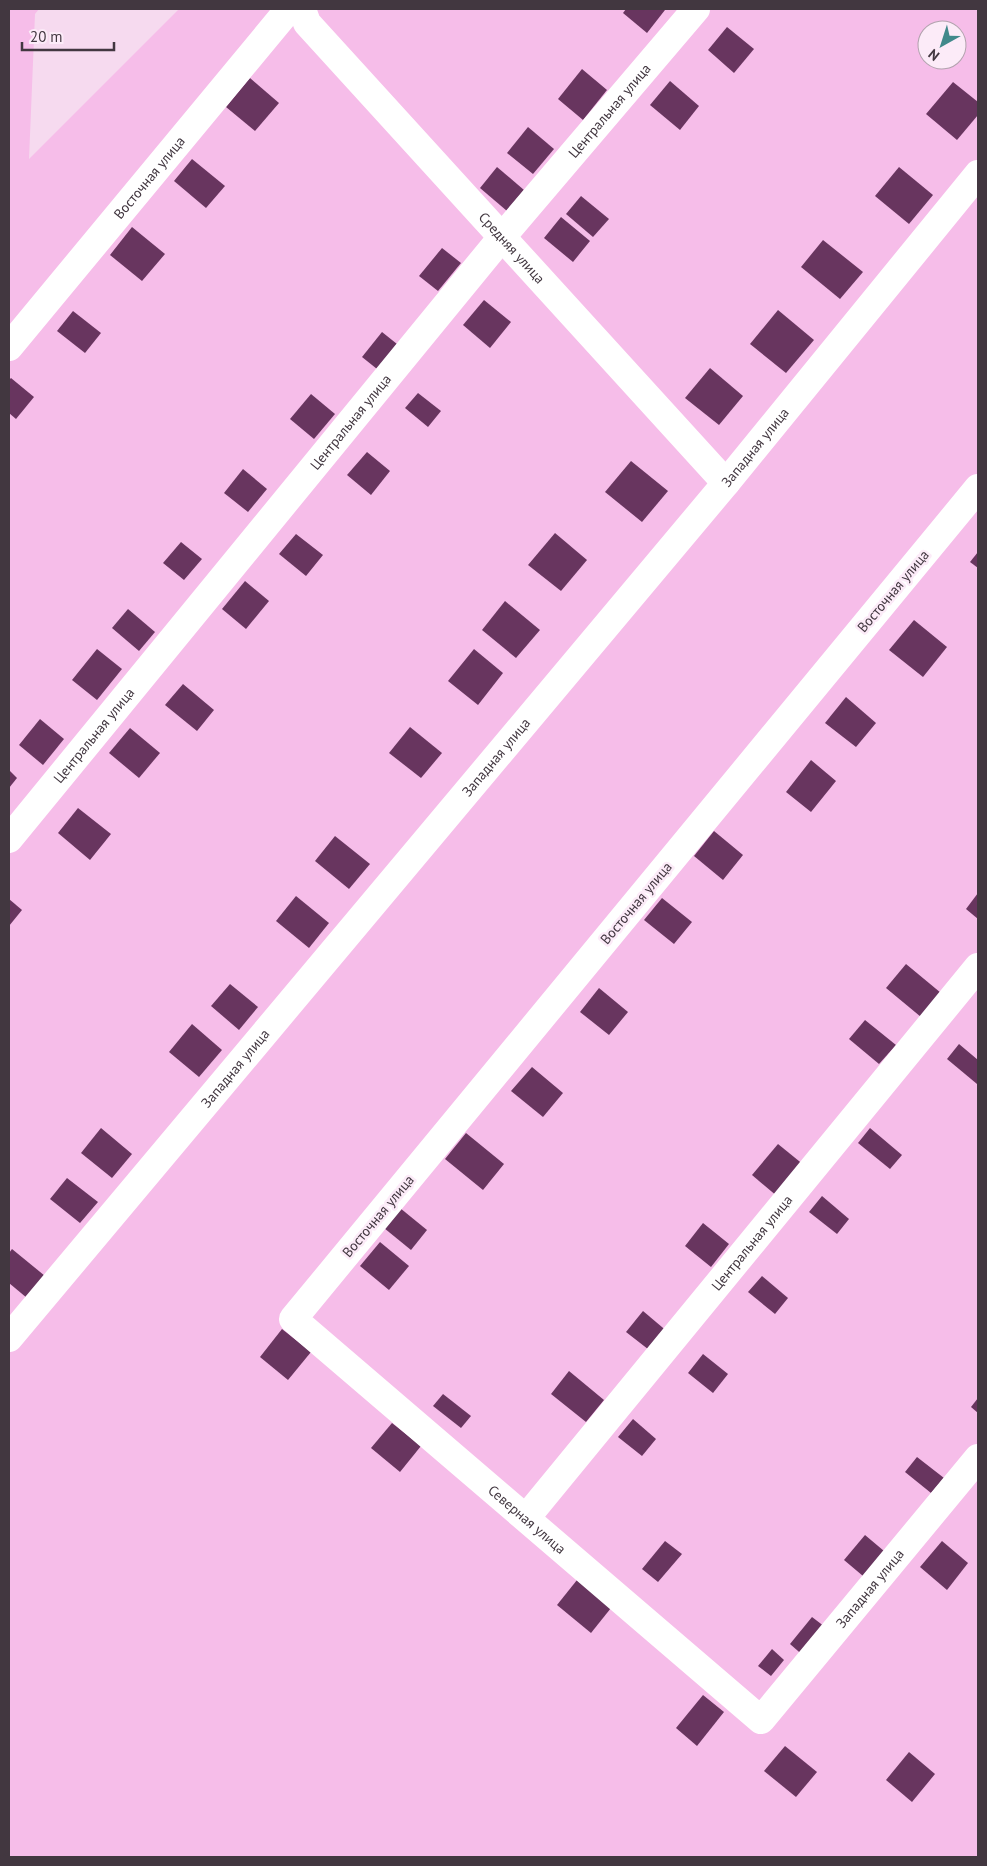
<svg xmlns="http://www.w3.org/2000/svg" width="987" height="1866" viewBox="0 0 987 1866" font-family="'PT Sans',sans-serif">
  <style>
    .green { fill: #f6bde9; fill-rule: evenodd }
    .building { fill: #68355f }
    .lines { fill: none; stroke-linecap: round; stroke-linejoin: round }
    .minor { stroke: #fff; stroke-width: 28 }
    .labels { text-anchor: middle; stroke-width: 5; stroke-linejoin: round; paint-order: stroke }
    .street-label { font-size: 14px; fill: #423740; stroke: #fcebf8 }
  </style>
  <rect width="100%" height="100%" fill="#f6daef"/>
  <path class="green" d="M9 9H39L35 14 29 159 179 9H978V1857H9ZM927 30H957V60H927Z"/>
  <g class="building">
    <path d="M626 9H664L665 10 647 33 623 13Z"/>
    <path d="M727 27 754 49 734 73 708 50Z"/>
    <path d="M582 69 607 90 583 120 558 99Z"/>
    <path d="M250 78 279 103 255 131 226 107Z"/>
    <path d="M670 81 699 106 680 130 650 105Z"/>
    <path d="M953 82 978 102V115L957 140 926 114Z"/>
    <path d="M528 127 554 149 533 174 507 153Z"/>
    <path d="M192 159 225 186 206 208 174 181Z"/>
    <path d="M497 167 524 190 507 211 480 188Z"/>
    <path d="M899 167 933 195 909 224 875 196Z"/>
    <path d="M581 196 609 219 593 237 566 214Z"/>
    <path d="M561 217 590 241 573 262 544 238Z"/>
    <path d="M132 227 165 254 142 281 110 255Z"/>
    <path d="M823 240 863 272 840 299 801 267Z"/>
    <path d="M442 248 461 263 438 291 419 276Z"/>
    <path d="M484 300 511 322 490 348 463 325Z"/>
    <path d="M778 310 814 340 786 373 750 344Z"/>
    <path d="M73 311 101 333 85 353 57 331Z"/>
    <path d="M382 332 397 344 377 369 362 357Z"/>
    <path d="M710 368 743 396 719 425 685 398Z"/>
    <path d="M11 378 34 397 16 419 9 413V380Z"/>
    <path d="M418 393 441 411 428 427 405 408Z"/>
    <path d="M311 394 335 414 314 439 290 419Z"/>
    <path d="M367 452 390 471 371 495 347 475Z"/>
    <path d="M631 461 668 491 642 522 605 492Z"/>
    <path d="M243 469 267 489 248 512 224 493Z"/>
    <path d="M555 533 587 560 561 591 528 565Z"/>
    <path d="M296 534 323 555 306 576 279 554Z"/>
    <path d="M181 542 202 559 184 580 163 563Z"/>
    <path d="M978 552V568L970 562Z"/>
    <path d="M245 581 269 601 246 629 222 609Z"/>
    <path d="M505 601 540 630 516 658 482 630Z"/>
    <path d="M128 609 155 632 139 651 112 628Z"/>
    <path d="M914 620 947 647 923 677 889 650Z"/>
    <path d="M97 649 122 669 97 700 72 680Z"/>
    <path d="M474 649 503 673 478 705 448 681Z"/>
    <path d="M183 684 214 710 197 731 165 705Z"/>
    <path d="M846 697 876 723 856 747 825 723Z"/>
    <path d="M40 719 64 739 43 765 19 745Z"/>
    <path d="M410 727 442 753 421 778 389 753Z"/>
    <path d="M130 728 160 753 139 778 109 753Z"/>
    <path d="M811 760 836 781 811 812 786 792Z"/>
    <path d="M9 770 17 778 9 788Z"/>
    <path d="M78 808 111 834 90 860 58 833Z"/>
    <path d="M714 831 743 855 723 880 694 856Z"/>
    <path d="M335 836 370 864 349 889 315 861Z"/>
    <path d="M978 893V919L966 909Z"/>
    <path d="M296 896 329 923 309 948 276 921Z"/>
    <path d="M662 898 692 922 674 944 644 920Z"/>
    <path d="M9 899 22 910 9 926Z"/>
    <path d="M906 964 941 993 921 1017 886 988Z"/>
    <path d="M230 984 258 1007 239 1030 211 1006Z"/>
    <path d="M599 988 628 1012 609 1035 580 1012Z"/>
    <path d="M865 1020 896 1045 879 1064 849 1039Z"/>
    <path d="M192 1024 222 1050 199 1077 169 1052Z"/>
    <path d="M959 1044 978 1060 977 1084 947 1059Z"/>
    <path d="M532 1067 563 1093 543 1117 511 1091Z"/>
    <path d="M101 1128 132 1154 112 1178 81 1153Z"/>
    <path d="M870 1128 902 1155 890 1169 858 1143Z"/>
    <path d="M466 1133 504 1164 483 1190 445 1159Z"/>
    <path d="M778 1144 810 1170 784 1202 752 1175Z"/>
    <path d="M67 1178 98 1202 80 1223 50 1199Z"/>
    <path d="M822 1196 849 1219 837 1234 809 1212Z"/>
    <path d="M400 1208 427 1230 411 1250 384 1228Z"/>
    <path d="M703 1223 729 1244 711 1267 685 1246Z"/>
    <path d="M380 1242 409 1266 389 1290 360 1266Z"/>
    <path d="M12 1249 45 1276 27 1298 9 1283V1253Z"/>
    <path d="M762 1276 788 1298 775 1314 748 1292Z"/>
    <path d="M643 1311 669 1333 653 1353 626 1332Z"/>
    <path d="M282 1329 311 1352 288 1380 260 1357Z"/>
    <path d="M703 1354 728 1374 713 1393 688 1373Z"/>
    <path d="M569 1371 604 1400 586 1422 551 1394Z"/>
    <path d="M443 1394 471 1416 461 1428 433 1406Z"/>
    <path d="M978 1398V1413L971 1407Z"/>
    <path d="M633 1419 656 1439 642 1456 618 1437Z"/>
    <path d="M392 1423 421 1446 400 1472 371 1448Z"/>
    <path d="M917 1457 944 1478 931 1493 905 1472Z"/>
    <path d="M865 1535 884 1551 863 1576 844 1560Z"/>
    <path d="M665 1541 682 1554 658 1582 642 1569Z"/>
    <path d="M942 1541 968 1563 947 1590 920 1567Z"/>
    <path d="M577 1580 611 1608 591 1633 557 1605Z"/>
    <path d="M812 1617 829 1630 806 1658 790 1644Z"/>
    <path d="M772 1649 784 1660 771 1676 758 1666Z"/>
    <path d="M703 1695 724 1712 697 1746 676 1728Z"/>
    <path d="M785 1746 817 1772 796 1797 764 1771Z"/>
    <path d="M909 1752 935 1774 912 1802 886 1780Z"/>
  </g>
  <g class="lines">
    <g class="minor">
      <path id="s1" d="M302 9 307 23 726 483"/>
      <path id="s2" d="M9 347 289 9"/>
      <path id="s3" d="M978 488 293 1319 761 1720 978 1458"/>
      <path id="s4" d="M9 839 502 237 696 9"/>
      <path id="s5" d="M9 1338 726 483 978 174"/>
      <path id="s6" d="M526 1518 978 967"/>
    </g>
  </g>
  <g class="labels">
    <g class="street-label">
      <text dy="5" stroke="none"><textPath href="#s4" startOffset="944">Центральная улица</textPath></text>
      <text dy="5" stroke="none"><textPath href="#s2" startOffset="220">Восточная улица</textPath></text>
      <text dy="5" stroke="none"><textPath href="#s1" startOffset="319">Средняя улица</textPath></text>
      <text dy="5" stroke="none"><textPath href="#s4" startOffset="539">Центральная улица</textPath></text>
      <text dy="5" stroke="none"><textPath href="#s5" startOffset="1162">Западная улица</textPath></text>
      <text transform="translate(893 591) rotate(-50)" y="5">Восточная улица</text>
      <text dy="5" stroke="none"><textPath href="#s4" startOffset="134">Центральная улица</textPath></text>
      <text dy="5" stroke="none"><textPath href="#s5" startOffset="758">Западная улица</textPath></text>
      <text transform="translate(636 903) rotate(-50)" y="5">Восточная улица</text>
      <text dy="5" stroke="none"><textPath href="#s5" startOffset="352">Западная улица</textPath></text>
      <text transform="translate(378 1216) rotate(-50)" y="5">Восточная улица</text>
      <text dy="5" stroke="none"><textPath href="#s6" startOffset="356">Центральная улица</textPath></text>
      <text dy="5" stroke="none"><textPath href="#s3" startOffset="1385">Северная улица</textPath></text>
      <text dy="5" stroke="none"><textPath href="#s3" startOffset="1864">Западная улица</textPath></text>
    </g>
  </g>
  <rect width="987" height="1866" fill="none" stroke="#423740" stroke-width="20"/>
  <g transform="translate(942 45) rotate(219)"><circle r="24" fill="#fcebf8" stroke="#b2a3ae"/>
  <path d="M0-4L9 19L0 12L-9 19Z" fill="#41898b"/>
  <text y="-8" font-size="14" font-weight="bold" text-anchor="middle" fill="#423740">N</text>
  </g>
  <path d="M22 42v8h92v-8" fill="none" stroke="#423740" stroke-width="2.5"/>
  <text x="30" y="42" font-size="15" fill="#423740" stroke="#fcebf8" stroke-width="4" paint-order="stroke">20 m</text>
</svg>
